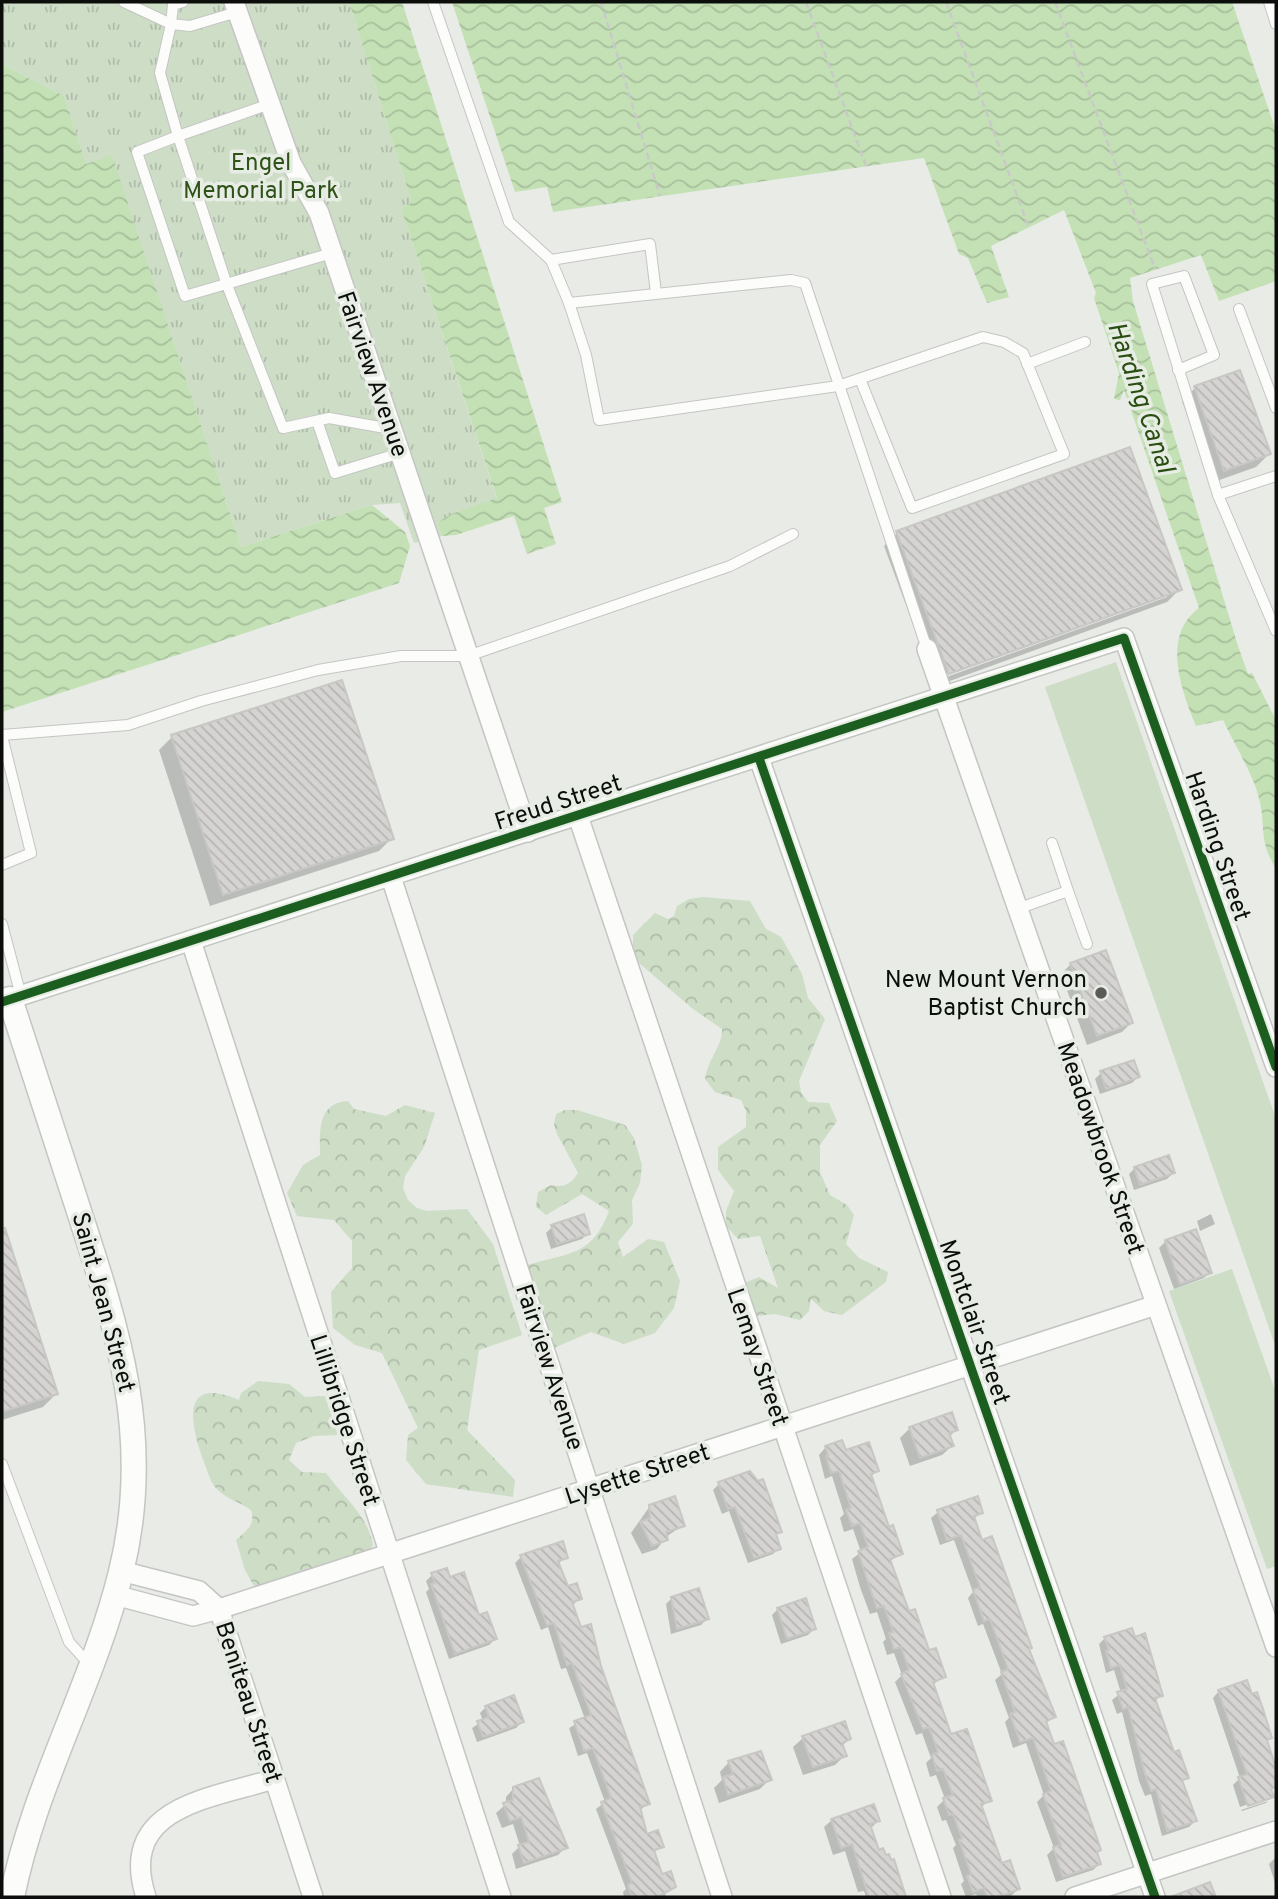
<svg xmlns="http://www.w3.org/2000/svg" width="1278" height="1899" viewBox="0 0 1278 1899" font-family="Overpass,sans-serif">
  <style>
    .grass { fill: #cdddc6 }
    .forest { fill: url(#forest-crowns) }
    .park { fill: url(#park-tufts) }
    .water { fill: url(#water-waves) }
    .shadow { fill: #0003; fill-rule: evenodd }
    .building { fill: url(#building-back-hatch); stroke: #c8c7c4; stroke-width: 2 }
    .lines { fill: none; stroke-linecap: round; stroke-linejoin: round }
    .service-casing { stroke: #c4c6c3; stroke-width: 12 }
    .minor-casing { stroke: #c4c6c3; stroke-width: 22 }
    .tertiary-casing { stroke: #c4c6c3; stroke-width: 27 }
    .path { stroke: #c9cac8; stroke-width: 2.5; stroke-dasharray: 7 3.5; stroke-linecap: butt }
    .service { stroke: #fcfcfb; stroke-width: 10 }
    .minor { stroke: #fcfcfb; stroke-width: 19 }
    .tertiary { stroke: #fcfcfb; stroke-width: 24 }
    .cycleway-casing { stroke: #e7ede4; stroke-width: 13 }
    .cycleway { stroke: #1b5e20; stroke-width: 9 }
    .poi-dot { fill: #595b58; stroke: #e7ede4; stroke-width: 2.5 }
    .labels { text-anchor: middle; stroke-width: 7; stroke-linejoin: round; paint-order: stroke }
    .park-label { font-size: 24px; fill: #2e5217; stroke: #e7ede4 }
    .street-label { font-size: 24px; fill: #0c0e0b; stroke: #e7ede4 }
    .poi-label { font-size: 24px; fill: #0c0e0b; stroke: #e7ede4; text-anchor: end }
    .water-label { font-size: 26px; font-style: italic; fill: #2a4d12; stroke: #e7ede4 }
  </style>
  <defs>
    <pattern id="forest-crowns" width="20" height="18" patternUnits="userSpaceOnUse" patternTransform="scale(1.75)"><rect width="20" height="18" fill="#cdddc6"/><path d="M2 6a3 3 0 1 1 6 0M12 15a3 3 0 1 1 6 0" fill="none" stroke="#afbca9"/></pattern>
    <pattern id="park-tufts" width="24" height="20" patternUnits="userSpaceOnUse" patternTransform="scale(1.75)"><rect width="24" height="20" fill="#cdddc6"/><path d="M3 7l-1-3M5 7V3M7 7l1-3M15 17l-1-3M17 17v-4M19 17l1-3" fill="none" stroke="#afbca9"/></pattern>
    <pattern id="water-waves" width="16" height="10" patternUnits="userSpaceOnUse" patternTransform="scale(1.75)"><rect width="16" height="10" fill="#c4e1b6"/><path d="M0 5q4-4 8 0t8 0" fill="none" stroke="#a7c09b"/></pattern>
    <pattern id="building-back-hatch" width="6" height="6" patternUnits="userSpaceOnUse" patternTransform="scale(1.75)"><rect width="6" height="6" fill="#d5d4d2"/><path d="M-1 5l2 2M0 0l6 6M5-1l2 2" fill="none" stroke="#b6b5b3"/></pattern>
  </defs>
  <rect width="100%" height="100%" fill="#e8ebe6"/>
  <g class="grass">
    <path d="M1116 662 1276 1119V1348L1045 687Z"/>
    <path d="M1232 1269 1276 1393V1566L1267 1569 1169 1291Z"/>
  </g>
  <g class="forest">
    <path d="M703 897 750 901 766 929 781 937 802 974 808 998 825 1019 799 1081 801 1092 808 1102 829 1103 837 1121 820 1145V1172L830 1195 847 1205 854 1215 846 1244 859 1258 888 1272 886 1282 842 1315 824 1311 811 1299 809 1311 800 1320 775 1314 756 1316 744 1283 759 1277 778 1288 760 1236 738 1239 726 1226V1211L734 1191 718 1170V1147L746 1127V1111L741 1100 715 1092 705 1079C708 1059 723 1045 722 1029L693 1009 639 963 633 949V935L655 913 668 919 674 916 677 906 689 899Z"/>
    <path d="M348 1101 354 1109 386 1116 405 1105 435 1113 424 1147 405 1176 403 1188 408 1200 417 1208 427 1211 467 1209 493 1244 522 1335 479 1350 467 1430 515 1480 513 1497 426 1484 406 1460 408 1435 418 1428 382 1353 355 1345 333 1328 331 1292 352 1268V1241L334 1220 297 1216 287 1193 303 1165 320 1155C320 1131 317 1103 348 1101Z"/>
    <path d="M565 1110H577L625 1125 634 1138 642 1165 640 1183 632 1200 633 1224 618 1242 623 1257 648 1239 664 1242 680 1281 674 1308 655 1333 624 1344 591 1332 554 1348 527 1265C569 1253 592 1256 609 1211L582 1194 546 1215 536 1207 538 1192 551 1185C564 1188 571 1184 578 1173L557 1134 554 1124 556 1114Z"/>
    <path d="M258 1381 289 1384 305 1397 325 1396 338 1435 314 1436 296 1443 289 1460 302 1472 326 1473C343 1497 367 1514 373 1545L369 1551 255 1588 245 1570 236 1540C246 1531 256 1525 251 1510 240 1502 225 1499 215 1487 210 1481 207 1470 204 1462 191 1427 178 1374 239 1400L241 1393Z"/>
  </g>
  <path class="park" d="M2 2H349L412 203 401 208 497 499 451 514 437 523 442 536 414 543 400 503 372 505 241 547 112 156 86 165 64 96 2 64Z"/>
  <g class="water">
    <path d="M349 2H402L562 502 544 508 556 544 527 554 514 516 456 535 442 536 437 523 451 514 497 498 401 208 412 203Z"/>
    <path d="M452 2H1232L1276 131V281L1219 301 1201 255 1130 278 1133 301 1238 646 1248 674 1252 673 1276 720V868C1257 840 1267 823 1258 795 1253 775 1233 741 1223 720L1196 726C1181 690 1161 636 1199 608L1124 390 1120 400 1114 399 1119 373 1094 298 1096 293 1064 210 991 246 1009 297 987 303 968 258 959 254 924 158 553 212 547 187 515 192Z"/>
    <path d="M2 64 64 96 86 164 112 155 241 547 372 505 405 532 410 546 399 583 2 712Z"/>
  </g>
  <g class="shadow">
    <path d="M1239 372 1269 454 1256 467 1211 483 1182 401 1195 388Z"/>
    <path d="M897 533 1180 589 1167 602 936 686 884 546ZM1167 593V597L941 679 940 676Z"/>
    <path d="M172 737 392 838 379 851 210 906 159 750Z"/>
    <path d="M1071 964 1131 1023 1122 1032 1087 1045 1061 974Z"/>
    <path d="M1101 1073 1138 1077 1132 1083 1100 1094 1095 1079Z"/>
    <path d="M1135 1168 1173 1173 1167 1179 1134 1190 1129 1174Z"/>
    <path d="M1211 1214 1215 1224 1200 1231 1197 1221Z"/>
    <path d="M2 1225 56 1394 43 1407 2 1420Z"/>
    <path d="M552 1227 588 1233 582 1239 551 1249 546 1233Z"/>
    <path d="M1195 1232 1210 1272 1204 1278 1174 1289 1159 1248 1165 1242Z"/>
    <path d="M910 1428 956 1430 949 1437 952 1446 942 1455 910 1466 900 1438Z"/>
    <path d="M826 1447 844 1452 877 1471 870 1477 888 1529 901 1553 889 1562 908 1613 944 1677 932 1685 950 1736 990 1800 980 1808 1001 1865 1018 1889 1011 1896 978 1897 976 1894 966 1897 961 1884 964 1881 953 1848 956 1845 946 1820 942 1821 937 1807 945 1799 936 1775 930 1777 926 1763 931 1758 922 1733 916 1735 895 1682 902 1675 894 1653 887 1655 883 1642 886 1639 877 1612 870 1614 860 1587 852 1559 861 1552 853 1529 844 1532 840 1518 844 1514 832 1476 825 1479 819 1455Z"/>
    <path d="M719 1484 780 1532 775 1536 779 1548 773 1554 748 1563 729 1511 722 1514 713 1490Z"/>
    <path d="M976 1498 981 1513 973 1519 1054 1717 1045 1724 1099 1864 1093 1870 1056 1882 1047 1855 1054 1848 1037 1802 1044 1795 1026 1743 1013 1748 1005 1722 1009 1718 995 1680 1002 1674 983 1624 978 1626 968 1598 973 1592 954 1540 940 1545 931 1518 938 1512Z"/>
    <path d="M650 1506 683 1525 666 1537 657 1549 642 1554 631 1533Z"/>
    <path d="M562 1543 566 1557 558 1564 567 1588 580 1598 572 1606 579 1629 600 1667 648 1804 639 1811 646 1836 662 1846 653 1853 661 1876 674 1887 665 1894 666 1897H624L623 1892 626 1889 596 1809 605 1802 587 1753 578 1756 569 1728 585 1719 566 1668 561 1669 548 1627 541 1630 515 1563 521 1557Z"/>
    <path d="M432 1575 449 1579 495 1639 489 1645 449 1659 426 1592 429 1589 426 1581Z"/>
    <path d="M672 1598 707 1619 701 1625 671 1634 666 1604Z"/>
    <path d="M778 1609 814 1629 808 1635 781 1644 772 1615Z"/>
    <path d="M1105 1638 1161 1695 1155 1701 1173 1754 1187 1777 1181 1783 1195 1821 1189 1827 1162 1836 1151 1794 1145 1796 1139 1781 1122 1712 1117 1714 1112 1700 1121 1693 1114 1670 1106 1673 1099 1644Z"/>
    <path d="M1219 1691 1270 1738 1266 1742 1276 1767V1786L1272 1787V1797L1269 1800V1797L1240 1807 1233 1785 1240 1778 1213 1698Z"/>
    <path d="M486 1707 522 1722 516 1728 477 1742 472 1728 483 1721 480 1713Z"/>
    <path d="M803 1738 849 1739 842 1746 845 1755 835 1765 803 1775 793 1747Z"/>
    <path d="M729 1762 770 1779 760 1789 719 1803 714 1788 722 1780 720 1772Z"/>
    <path d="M514 1788 566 1847 558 1855 516 1869 512 1854 520 1846 513 1824 502 1828 496 1813 506 1804V1797Z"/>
    <path d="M1268 1801 1266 1803 1242 1811 1241 1810Z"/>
    <path d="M832 1820 878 1821 870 1829 877 1852 892 1861 905 1897H866L864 1891 858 1892 845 1851 833 1855 824 1827Z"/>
    <path d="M1276 1857V1886L1269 1864Z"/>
  </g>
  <g class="building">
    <path d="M1240 370 1271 454 1224 471 1194 386Z"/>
    <path d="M1130 447 1182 590 949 674 896 531Z"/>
    <path d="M342 680 394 839 223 895 171 735Z"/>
    <path d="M1106 950 1133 1023 1097 1036 1070 963Z"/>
    <path d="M1134 1060 1140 1077 1106 1089 1100 1071Z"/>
    <path d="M1169 1155 1175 1173 1140 1185 1134 1167Z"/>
    <path d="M584 1214 590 1234 557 1244 551 1225Z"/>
    <path d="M2 1228H5L58 1394 2 1412Z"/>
    <path d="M1196 1229 1212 1273 1180 1284 1165 1240Z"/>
    <path d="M952 1412 958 1430 949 1433 954 1446 920 1458 909 1427Z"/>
    <path d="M842 1440 846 1450 869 1442 879 1471 871 1474 889 1527 893 1525 903 1554 890 1559 909 1611 915 1609 929 1650 936 1648 946 1677 933 1682 951 1734 967 1729 992 1801 981 1804 1002 1863 1010 1860 1020 1889 998 1897H987L984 1888 973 1892 967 1876 971 1874 959 1840 962 1838 953 1814 949 1815 943 1798 953 1795 943 1769 937 1771 932 1755 938 1752 929 1727 923 1729 901 1674 909 1670 901 1647 894 1649 889 1633 893 1632 884 1606 877 1608 867 1579 858 1551 868 1547 860 1523 852 1526 846 1510 851 1508 839 1471 831 1473 826 1456 828 1455 825 1446Z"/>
    <path d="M750 1471 758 1481 763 1479 782 1532 776 1534 781 1549 754 1558 735 1507 728 1509 718 1482Z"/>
    <path d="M675 1496 685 1526 666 1532 668 1540 652 1546 640 1522 650 1518 649 1505Z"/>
    <path d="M978 1496 983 1513 974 1516 982 1540 992 1536 1032 1648 1029 1649 1056 1717 1046 1721 1054 1744 1063 1741 1101 1850 1097 1852 1101 1864 1063 1877 1053 1847 1061 1845 1043 1794 1051 1791 1033 1738 1020 1742 1010 1714 1015 1712 1001 1672 1008 1669 990 1619 984 1621 973 1590 980 1587 961 1535 947 1540 937 1510Z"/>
    <path d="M563 1541 568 1558 558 1561 568 1586 577 1583 582 1599 572 1602 581 1627 591 1624 601 1666 650 1804 640 1807 647 1834 658 1830 664 1847 654 1850 662 1874 671 1871 676 1887 657 1897H632L628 1885 632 1883 601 1802 611 1798 593 1748 584 1751 574 1721 591 1715 572 1663 567 1665 554 1623 547 1625 520 1555Z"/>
    <path d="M447 1568 450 1577 464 1572 479 1615 487 1612 497 1639 455 1654 431 1584 435 1583 431 1573Z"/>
    <path d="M699 1588 709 1619 677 1629 671 1597Z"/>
    <path d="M806 1598 816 1629 787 1639 777 1608Z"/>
    <path d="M1132 1628 1135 1637 1145 1633 1163 1696 1155 1698 1174 1752 1179 1750 1189 1778 1182 1780 1197 1821 1167 1831 1156 1789 1151 1791 1145 1774 1128 1707 1123 1709 1117 1692 1127 1689 1120 1665 1111 1668 1106 1651 1109 1650 1104 1637Z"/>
    <path d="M1247 1680 1252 1694 1257 1692 1263 1709 1272 1738 1267 1740 1276 1768V1787L1271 1789 1274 1797 1248 1806 1238 1777 1247 1774 1218 1690Z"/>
    <path d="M514 1695 524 1722 483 1737 477 1721 489 1717 485 1706Z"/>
    <path d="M845 1721 851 1739 842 1743 847 1756 813 1767 802 1736Z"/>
    <path d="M761 1751 772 1780 728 1795 723 1777 733 1774 728 1761Z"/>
    <path d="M539 1778 568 1848 524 1863 518 1845 529 1842 521 1817 510 1821 503 1803 513 1800V1787Z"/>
    <path d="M874 1804 880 1821 870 1824 879 1850 883 1848 886 1855 889 1854 891 1860 894 1859 906 1897H869L852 1844 841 1848 831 1819Z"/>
    <path d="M1210 1882 1216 1897H1173V1896Z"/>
  </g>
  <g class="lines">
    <defs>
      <g id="service">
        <path d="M124 2 171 24 160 73 178 136 137 152 185 296 332 253"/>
        <path d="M183 2 173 5 171 24 190 26 237 12"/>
        <path d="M433 2 509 222 551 260 569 303 791 280 805 283 927 649"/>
        <path d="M1269 2 1276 24"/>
        <path d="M270 104 178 136 227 285 283 428 329 418 391 429"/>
        <path d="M551 260 650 244 656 293"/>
        <path d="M569 303 586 355 599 420 838 386 983 337 1004 342 1023 353 1064 454 912 508 860 379"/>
        <path d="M1239 309 1276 408"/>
        <path d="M1027 364 1085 342"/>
        <path d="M1178 370 1214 355 1184 276 1152 284 1218 495 1276 476"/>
        <path d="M317 421 335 473 400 453"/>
        <path d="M1218 495 1276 631"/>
        <path d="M2 735 128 725 201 701 318 670 401 656H468L730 566 793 534"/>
        <path d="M2 736 31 853 2 865"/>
        <path d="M1052 843 1068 891"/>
        <path d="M1017 909 1068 891 1087 944"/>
        <path d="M2 924 21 996"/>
        <path d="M2 1464 69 1642 89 1664"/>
      </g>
      <g id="minor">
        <path d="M234 2 291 163 319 213 528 832"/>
        <path d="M927 649 1276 1647"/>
        <path d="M759 758 1155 1897"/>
        <path d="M578 816 941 1897"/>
        <path d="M391 877 722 1897"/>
        <path d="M191 941 501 1897"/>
        <path d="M10 999 1124 638 1276 1067"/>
        <path d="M121 1571 199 1591 219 1609"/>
        <path d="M115 1595 193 1616 219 1609 1156 1305"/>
        <path d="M219 1609 313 1897"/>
        <path d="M146 1897C117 1807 209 1799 274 1779"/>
        <path d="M1075 1897 1276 1831"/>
      </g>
      <path id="tertiary" d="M2 1002 10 999C32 1068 55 1136 77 1205 118 1330 154 1439 121 1572 94 1683 34 1785 12 1897"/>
    </defs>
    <use href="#service" class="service-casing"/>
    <use href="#minor" class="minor-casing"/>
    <use href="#tertiary" class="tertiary-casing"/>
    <g class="path">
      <path d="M601 2 660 196"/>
      <path d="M806 2 866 166"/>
      <path d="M946 2 1029 228"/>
      <path d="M1055 2 1155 269"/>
    </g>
    <use href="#service" class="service"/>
    <use href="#minor" class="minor"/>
    <use href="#tertiary" class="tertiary"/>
    <defs>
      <g id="cycleway">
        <path d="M759 758 1155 1897"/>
        <path d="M2 1002 1124 638 1276 1067"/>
      </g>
    </defs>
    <use href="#cycleway" class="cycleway-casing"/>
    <use href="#cycleway" class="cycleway"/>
  </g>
  <circle class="poi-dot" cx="1101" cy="993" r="7"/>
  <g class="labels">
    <g class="park-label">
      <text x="261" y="170">Engel<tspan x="261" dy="28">Memorial Park</tspan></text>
    </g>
    <g class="street-label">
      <text transform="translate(373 374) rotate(71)" y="8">Fairview Avenue</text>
      <text transform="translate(558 802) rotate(-18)" y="8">Freud Street</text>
      <text transform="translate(1218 846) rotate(71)" y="8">Harding Street</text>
      <text transform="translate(1101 1148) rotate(71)" y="8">Meadowbrook Street</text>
      <text transform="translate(104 1302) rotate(75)" y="8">Saint Jean Street</text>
      <text transform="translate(975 1322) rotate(71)" y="8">Montclair Street</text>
      <text transform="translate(758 1357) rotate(71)" y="8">Lemay Street</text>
      <text transform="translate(550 1367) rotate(72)" y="8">Fairview Avenue</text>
      <text transform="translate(345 1420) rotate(72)" y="8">Lillibridge Street</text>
      <text transform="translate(637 1474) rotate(-18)" y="8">Lysette Street</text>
      <text transform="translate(249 1702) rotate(72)" y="8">Beniteau Street</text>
    </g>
    <g class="poi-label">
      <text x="1087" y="987">New Mount Vernon<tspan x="1087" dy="28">Baptist Church</tspan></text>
    </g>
    <g class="water-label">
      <text transform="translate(1142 397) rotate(71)" y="9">Harding Canal</text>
    </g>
  </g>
  <rect width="1278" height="1899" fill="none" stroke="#0c0e0b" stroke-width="7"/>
</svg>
